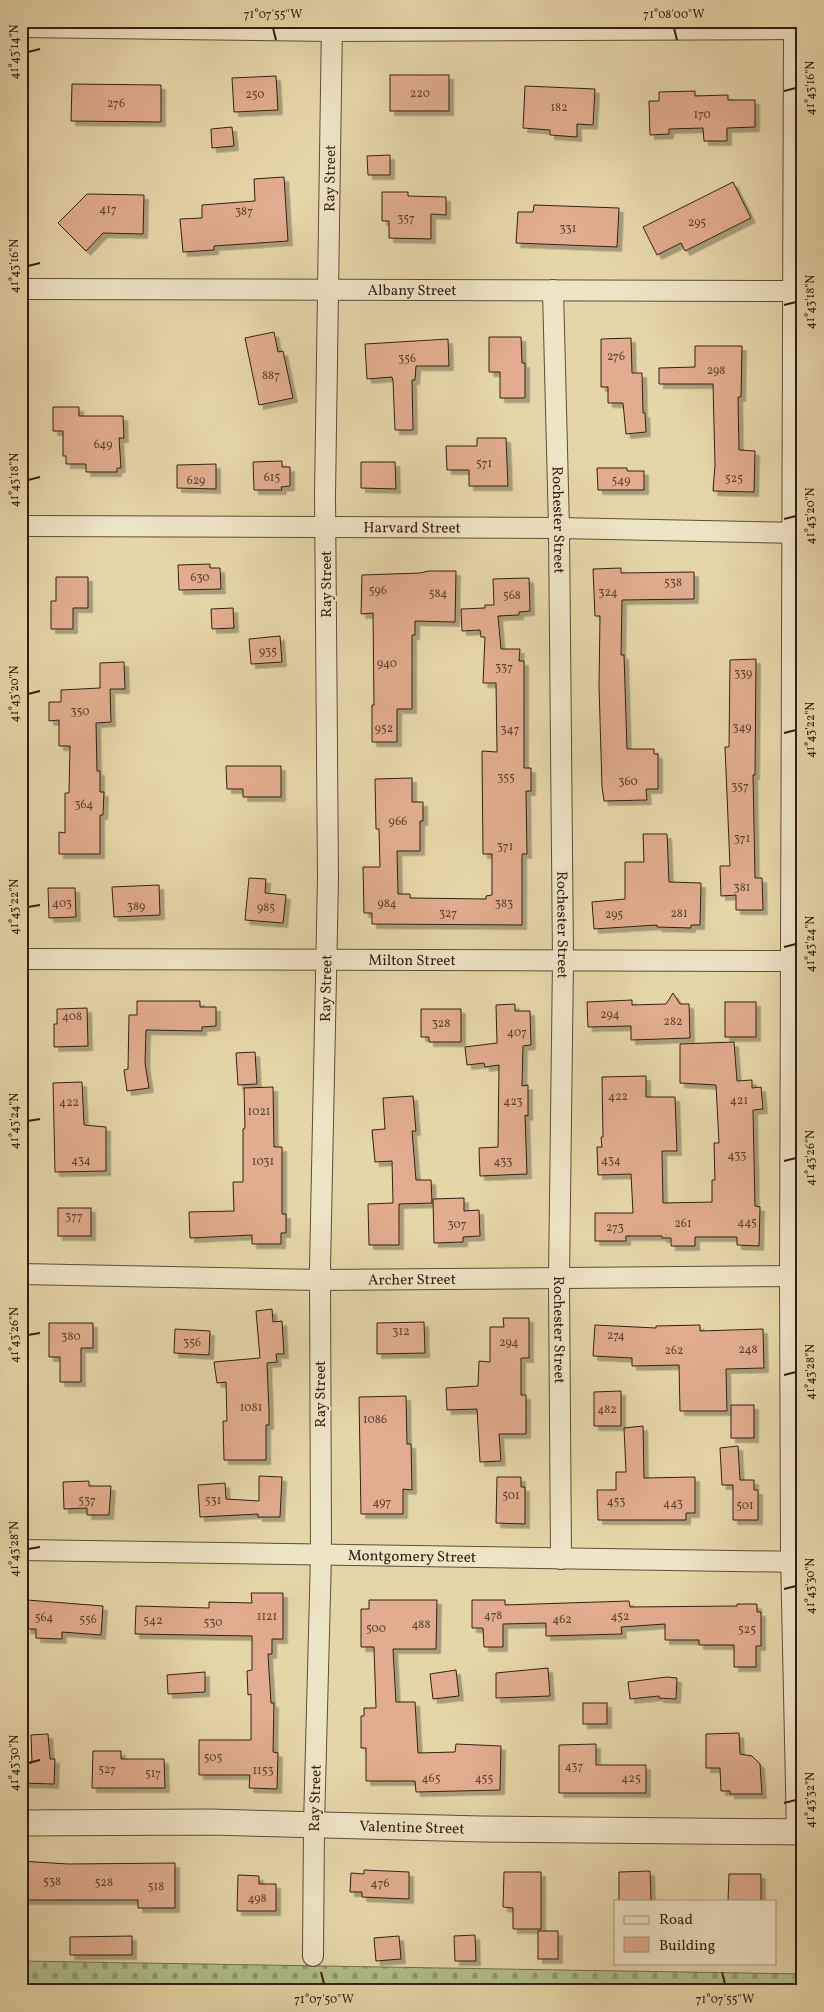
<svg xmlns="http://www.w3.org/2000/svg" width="824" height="2012" viewBox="0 0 824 2012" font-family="Vollkorn,serif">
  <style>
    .cemetery { fill: url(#cemetery-stones); stroke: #72704e }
    .building { fill: #e1ac8f; stroke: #342011; filter: url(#shadow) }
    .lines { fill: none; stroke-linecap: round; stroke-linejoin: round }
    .minor-casing { stroke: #604e37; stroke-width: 22 }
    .tertiary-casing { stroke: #604e37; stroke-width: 27 }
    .minor { stroke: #eee4c6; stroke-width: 20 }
    .tertiary { stroke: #eee4c6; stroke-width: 25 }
    .ticks { fill: none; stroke: #342011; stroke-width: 2 }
    .labels { text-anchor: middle; stroke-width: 4.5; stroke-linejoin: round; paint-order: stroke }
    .number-label { font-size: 12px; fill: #5f4330 }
    .street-label { font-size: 15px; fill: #342011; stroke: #eee4c6 }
    .neatline { fill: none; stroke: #342011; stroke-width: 2 }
    .ticks-label { font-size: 12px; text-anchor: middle; fill: #342011 }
  </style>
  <defs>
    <pattern id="cemetery-stones" width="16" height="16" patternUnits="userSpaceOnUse" patternTransform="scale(1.25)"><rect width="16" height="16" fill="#b0bf8b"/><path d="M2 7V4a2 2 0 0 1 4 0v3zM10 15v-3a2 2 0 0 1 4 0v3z" fill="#909b70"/></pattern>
    <filter id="shadow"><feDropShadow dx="4.5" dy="4.5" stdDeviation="0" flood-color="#0004"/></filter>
  </defs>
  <rect width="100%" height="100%" fill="#e5d6a8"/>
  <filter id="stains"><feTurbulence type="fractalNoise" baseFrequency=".004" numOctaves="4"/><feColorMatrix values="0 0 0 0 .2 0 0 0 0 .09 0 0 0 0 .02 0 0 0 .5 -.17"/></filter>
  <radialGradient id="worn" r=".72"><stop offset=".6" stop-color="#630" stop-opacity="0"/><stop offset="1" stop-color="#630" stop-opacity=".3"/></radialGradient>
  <path class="cemetery" d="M21 1961 803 1974V1991H21Z"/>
  <g class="building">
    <rect x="390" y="75" width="59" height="36"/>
    <path d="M276 76 278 110 234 112 232 78Z"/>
    <path d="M72 84 161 85V122L71 121Z"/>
    <path d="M525 86 595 89 593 125 577 124V137L550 135V130L523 128Z"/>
    <path d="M695 91V96L728 95V100H755V127L727 128V141H704L703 128 669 129V134L650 135 649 101H659V92Z"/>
    <path d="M232 127 234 146 212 148 211 129Z"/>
    <path d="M390 155V175H368L367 156Z"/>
    <path d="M284 177 288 241 214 246V250L183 252 180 219 202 218V205L255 201 254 179Z"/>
    <path d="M733 182 751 218 685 251 681 243 657 255 643 227Z"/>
    <path d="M382 192H408V196L446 197V215L431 214V239L389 238V221H382Z"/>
    <path d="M87 194 144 195 143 234 103 233 86 251 58 223Z"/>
    <path d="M534 205 619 208 617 247 516 243 518 212H533Z"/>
    <path d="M274 332 278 352 283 351 293 398 259 405 245 338Z"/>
    <path d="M489 337H521L522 363H525V398H500V372H489Z"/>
    <path d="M631 338 632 373H642L643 413H645L646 432 626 434 623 403H608V387H601V339Z"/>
    <path d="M448 339 449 366H416L415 380H412L413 430H395L393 381 392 377 367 379 365 344Z"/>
    <path d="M695 346H742L741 397H738L739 450 755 451 754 492 713 491 715 465 713 384H659V368L695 367Z"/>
    <path d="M53 407H79V416H123L124 438H119L121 468H117V472H86V464H66V456H63V431H53Z"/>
    <path d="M477 438H506L508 486H469V470H447L446 446H477Z"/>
    <path d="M282 461V467H290V486L281 487 282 490H254L253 462Z"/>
    <path d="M361 462H395L396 489 361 488Z"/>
    <path d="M216 464V489L177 488V465Z"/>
    <path d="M597 468H627V471H644V490H598Z"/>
    <path d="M210 564V568H220L221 589 179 590 178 565Z"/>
    <path d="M621 568V573L694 572V599L622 600 621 655H624L627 749H654V754H658V789H646L647 800 604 801 602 787 599 686 600 616H595L593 569Z"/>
    <path d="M429 571H456L455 622 415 621V635H412V709H397V742H372V705H374L373 613 361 614 362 575 420 573Z"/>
    <path d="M56 577H88V608H73V629H51V601H56Z"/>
    <path d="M529 578 530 611 519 612V615L498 616 501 649H520L519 661H524V768H531V791H526L527 854H522V925L372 924V913H364L363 867H380L379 829H376L375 779 412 778V802H423V821H420V851H397L398 894H410V898L486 899V896L492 895V854H483L482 751 497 752 496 683H483L485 637H481L480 630 462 631 461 609 485 608V605H494L493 579Z"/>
    <path d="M233 608 234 628 212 629 211 609Z"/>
    <path d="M280 636 282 662 251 664 249 639Z"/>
    <path d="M756 659 755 775H753L755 878H762L763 910H736V895L721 896 720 866H730L725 747H729L730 660Z"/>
    <path d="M124 662 125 689H110L111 722 96 723 97 771H100V792H104L103 815H100V854H59V832L65 833V793H69L70 746H59V720L49 721V702H61V690L100 688V663Z"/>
    <path d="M226 766H281V797H243V789H227Z"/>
    <path d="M643 834H667L669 882 701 883 700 925H691V928L657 927V925L594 929 592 902 625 899V862H644Z"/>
    <path d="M249 878 266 879 265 893 286 895 283 923 245 920Z"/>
    <path d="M159 885 160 915 114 917 112 887Z"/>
    <path d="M48 888H75L76 917 49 918Z"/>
    <path d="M673 993 680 1004H689L690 1038 631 1040V1026L588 1027 587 1002 632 1000V1005L666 1004Z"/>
    <path d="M137 1001H200V1007H216V1026L202 1027V1031L146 1030 145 1063 149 1088 127 1091 124 1070 128 1069 129 1015H137Z"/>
    <rect x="725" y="1002" width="31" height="35"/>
    <path d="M515 1004V1011H530L531 1045 523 1046 522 1086 528 1085V1116L525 1115 527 1174 480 1176 479 1148 498 1147 499 1065 485 1067 484 1063 467 1065 465 1047 497 1043 496 1005Z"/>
    <path d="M87 1008 88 1046 54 1047V1024H57V1009Z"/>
    <path d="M421 1009H461V1042H429V1037H421Z"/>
    <path d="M734 1042 737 1081 752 1080V1088L761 1087 763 1109 753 1110 755 1206 760 1207 759 1246 737 1245V1237H695V1246H671V1238H662V1236H626V1241H595V1213H633L631 1174 598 1175 597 1147H602L601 1137H603L602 1077 646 1076V1097H675L677 1151H662L663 1203 712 1202V1180H715L714 1143H719L716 1085 680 1083V1044Z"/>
    <path d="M255 1052 257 1084 238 1085 236 1053Z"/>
    <path d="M82 1082 84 1125 106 1127V1171L55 1172 53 1083Z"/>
    <path d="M273 1087 274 1147H282V1214H286V1233H281V1244H252V1235L190 1238 189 1212 234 1211 233 1182H243V1129L245 1128 244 1088Z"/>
    <path d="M413 1096 416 1131H412L416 1180H431L432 1203 399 1204V1245H369L368 1204 393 1203 392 1161 375 1162 372 1130 385 1129 383 1098Z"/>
    <path d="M464 1198V1211L479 1210 480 1236 463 1237V1242L434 1243 433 1199Z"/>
    <rect x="58" y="1208" width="33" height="28"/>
    <path d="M272 1309 273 1322 282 1321 284 1354H276L277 1362 267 1363 269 1411V1425H266V1460H224L223 1421H227L226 1382 217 1383 214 1362 260 1358 256 1311Z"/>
    <path d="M503 1318H529V1358H521V1395H526V1434H499L501 1461 480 1462 477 1409 447 1410 446 1388 478 1386 479 1361 490 1362V1327H504Z"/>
    <path d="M424 1322 425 1353 377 1354V1323Z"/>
    <path d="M49 1323H93V1348H81V1382H60V1357H49Z"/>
    <path d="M595 1325 656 1328V1326L700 1325V1331L763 1329 764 1368 726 1369 727 1411H680L679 1365 632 1366V1358L593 1356Z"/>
    <path d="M175 1329 210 1331 209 1355 174 1353Z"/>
    <path d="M621 1391V1426H594V1392Z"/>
    <path d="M406 1396 407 1444H411L412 1490 403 1489V1514H361L359 1397Z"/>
    <rect x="731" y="1405" width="23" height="33"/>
    <path d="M643 1426 644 1478 695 1477V1513H686V1520H598L597 1490H616V1472H626L624 1428Z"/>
    <path d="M738 1446 740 1480H754V1490H758V1520H733V1485H722L720 1448Z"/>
    <path d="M259 1476 282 1477 280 1517H258V1514L200 1517 198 1485 225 1483 226 1499 259 1501Z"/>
    <path d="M497 1477H521V1487H525V1524L496 1523Z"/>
    <path d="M89 1481V1486H111L109 1515H87V1508L64 1509 63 1482Z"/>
    <path d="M251 1593H283V1639H272V1654H268L271 1703H274L273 1752 278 1753 277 1789 249 1788 250 1775H199V1740H251V1694L248 1695 247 1671 252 1670V1636L135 1634 136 1606 209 1608V1602L252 1603Z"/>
    <path d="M27 1600 103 1606 101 1635 62 1632V1639L36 1638V1629H26Z"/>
    <path d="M369 1600H437L436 1649H393L396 1702H415L418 1753 455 1752 456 1744 501 1746 500 1790 416 1792 415 1781H366V1748H361V1716H364V1708H376L374 1647H361V1609H369Z"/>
    <path d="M472 1600H505V1605L629 1601 630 1607 737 1606V1604H757V1612H761V1646H756V1667H734V1645H699V1640H665V1624L621 1627 622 1634 546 1636V1623L503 1624V1647H484L483 1628H472Z"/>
    <path d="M548 1668 550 1696 496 1698V1673Z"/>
    <path d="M456 1670 459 1696 433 1699 430 1674Z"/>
    <path d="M205 1672V1692L168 1694 167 1675Z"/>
    <path d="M667 1677 677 1678 676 1699 659 1698V1696L630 1699 628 1682Z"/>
    <rect x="583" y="1703" width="24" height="21"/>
    <path d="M739 1733 740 1754 752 1756 760 1764 762 1794H730V1791H721L720 1768H706V1734Z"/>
    <path d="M48 1734 50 1759H55L54 1784 21 1783V1763H32L31 1735Z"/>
    <path d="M596 1744V1765H646V1793H559V1745Z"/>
    <path d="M93 1751H121V1759H164L165 1788H92Z"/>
    <path d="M21 1861 68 1864 175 1863V1908H138V1900H21Z"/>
    <path d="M364 1870 409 1872V1899L362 1897V1892H350L351 1873 364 1874Z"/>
    <path d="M650 1871 651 1901H619V1872Z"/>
    <path d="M504 1872H541V1929H513V1908L503 1907Z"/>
    <path d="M729 1874H761V1901H728Z"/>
    <path d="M238 1875 259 1876V1884H276V1911H237Z"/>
    <rect x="538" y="1931" width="20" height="28"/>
    <path d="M475 1935 476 1961H455L454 1936Z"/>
    <path d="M132 1936V1955H70V1937Z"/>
    <path d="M399 1936 401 1959 376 1961 374 1938Z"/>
  </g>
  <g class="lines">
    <defs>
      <g id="minor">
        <path d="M794 21 790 1276 791 1555 797 1832"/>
        <path d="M21 27 332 31 803 29"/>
        <path id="s1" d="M21 289 803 291"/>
        <path id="s2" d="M553 290 559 528 563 960 559 1278 561 1559"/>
        <path id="s3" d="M21 526 559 528 803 533"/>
        <path id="s4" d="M21 959 803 961"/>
        <path id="s5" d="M21 1274 320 1280 803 1276"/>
        <path id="s6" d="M21 1550 803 1562"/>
        <path id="s7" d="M313 1956 314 1825 321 1555 320 1268 328 879 325 495 332 21"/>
      </g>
      <g id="tertiary">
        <path id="s8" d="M21 1823 210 1822 481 1829 803 1832"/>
      </g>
    </defs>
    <use href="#minor" class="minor-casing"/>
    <use href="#tertiary" class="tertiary-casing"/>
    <use href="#minor" class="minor"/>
    <use href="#tertiary" class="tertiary"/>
  </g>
  <path class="ticks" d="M273 28 276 40M674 28 677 40M28 52 40 49M784 91 796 88M28 266 40 263M784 305 796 302M28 480 40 477M784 519 796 516M28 694 40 691M784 733 796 730M28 907 40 905M784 947 796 944M28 1121 40 1119M784 1161 796 1158M28 1335 40 1333M784 1375 796 1372M28 1549 40 1547M784 1589 796 1586M28 1763 40 1760M784 1803 796 1800M321 1972 324 1984M722 1972 725 1984"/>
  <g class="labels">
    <g class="number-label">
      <text x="420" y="97">220</text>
      <text x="255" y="98">250</text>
      <text x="116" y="107">276</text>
      <text x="559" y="111">182</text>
      <text x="702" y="118">170</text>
      <text x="108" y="213">417</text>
      <text x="244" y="215">387</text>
      <text x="406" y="222">357</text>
      <text x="697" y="226">295</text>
      <text x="568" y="232">331</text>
      <text x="616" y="360">276</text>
      <text x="407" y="362">356</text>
      <text x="716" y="374">298</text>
      <text x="271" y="379">887</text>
      <text x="103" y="448">649</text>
      <text x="484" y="467">571</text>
      <text x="272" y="481">615</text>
      <text x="734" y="482">525</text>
      <text x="196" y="484">629</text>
      <text x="621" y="484">549</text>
      <text x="200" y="581">630</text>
      <text x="673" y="586">538</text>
      <text x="378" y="594">596</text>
      <text x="608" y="596">324</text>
      <text x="438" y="597">584</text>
      <text x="512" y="599">568</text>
      <text x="268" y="655">935</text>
      <text x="387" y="667">940</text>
      <text x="504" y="671">337</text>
      <text x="743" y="677">339</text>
      <text x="80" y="715">350</text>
      <text x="742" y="731">349</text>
      <text x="384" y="732">952</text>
      <text x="510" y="733">347</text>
      <text x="506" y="781">355</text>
      <text x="628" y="785">360</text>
      <text x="740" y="790">357</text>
      <text x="84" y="808">364</text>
      <text x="398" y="825">966</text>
      <text x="742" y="842">371</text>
      <text x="505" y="850">371</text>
      <text x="742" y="891">381</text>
      <text x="62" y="907">403</text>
      <text x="387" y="907">984</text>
      <text x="504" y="907">383</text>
      <text x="136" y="910">389</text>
      <text x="266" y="911">985</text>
      <text x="448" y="917">327</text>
      <text x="679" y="917">281</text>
      <text x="614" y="918">295</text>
      <text x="610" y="1018">294</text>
      <text x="72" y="1020">408</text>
      <text x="673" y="1025">282</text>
      <text x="441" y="1027">328</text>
      <text x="517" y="1036">407</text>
      <text x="618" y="1100">422</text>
      <text x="739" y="1104">421</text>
      <text x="513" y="1105">423</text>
      <text x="69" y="1106">422</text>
      <text x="259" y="1115">1021</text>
      <text x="737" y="1159">433</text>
      <text x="81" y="1164">434</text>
      <text x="611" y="1164">434</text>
      <text x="263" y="1165">1031</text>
      <text x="503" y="1165">433</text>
      <text x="74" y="1220">377</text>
      <text x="747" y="1226">445</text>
      <text x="683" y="1227">261</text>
      <text x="457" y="1228">307</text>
      <text x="615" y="1231">273</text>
      <text x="401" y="1335">312</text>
      <text x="616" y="1339">274</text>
      <text x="71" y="1340">380</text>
      <text x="192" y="1346">356</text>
      <text x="509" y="1346">294</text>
      <text x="748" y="1353">248</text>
      <text x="674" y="1354">262</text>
      <text x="251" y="1411">1081</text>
      <text x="607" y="1413">482</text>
      <text x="375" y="1423">1086</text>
      <text x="511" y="1499">501</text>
      <text x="87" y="1504">537</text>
      <text x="213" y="1504">531</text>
      <text x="616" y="1505">453</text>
      <text x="382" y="1506">497</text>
      <text x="673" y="1507">443</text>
      <text x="745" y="1509">501</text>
      <text x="493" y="1619">478</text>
      <text x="267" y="1620">1121</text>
      <text x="620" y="1620">452</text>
      <text x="44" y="1621">564</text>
      <text x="88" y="1623">556</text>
      <text x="562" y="1623">462</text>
      <text x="153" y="1624">542</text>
      <text x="213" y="1626">530</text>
      <text x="421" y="1628">488</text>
      <text x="376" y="1632">500</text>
      <text x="747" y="1633">525</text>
      <text x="213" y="1761">505</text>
      <text x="574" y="1770">437</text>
      <text x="107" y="1773">527</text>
      <text x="263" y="1774">1153</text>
      <text x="153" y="1777">517</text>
      <text x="431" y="1782">465</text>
      <text x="484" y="1782">455</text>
      <text x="631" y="1782">425</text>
      <text x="52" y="1885">538</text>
      <text x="104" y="1886">528</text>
      <text x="380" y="1887">476</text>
      <text x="156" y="1890">518</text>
      <text x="257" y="1902">498</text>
    </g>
    <g class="street-label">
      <text dy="5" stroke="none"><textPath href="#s7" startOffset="1778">Ray Street</textPath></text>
      <text dy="5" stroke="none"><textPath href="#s1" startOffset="391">Albany Street</textPath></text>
      <text dy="5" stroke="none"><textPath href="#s2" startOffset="230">Rochester Street</textPath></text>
      <text dy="5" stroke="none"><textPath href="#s3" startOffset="391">Harvard Street</textPath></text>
      <text transform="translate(326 584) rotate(-90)" y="5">Ray Street</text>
      <text dy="5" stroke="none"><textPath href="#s2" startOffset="635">Rochester Street</textPath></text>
      <text dy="5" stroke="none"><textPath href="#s4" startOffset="391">Milton Street</textPath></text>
      <text dy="5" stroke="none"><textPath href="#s7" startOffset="968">Ray Street</textPath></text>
      <text dy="5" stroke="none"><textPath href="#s5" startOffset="391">Archer Street</textPath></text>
      <text dy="5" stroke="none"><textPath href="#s2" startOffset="1040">Rochester Street</textPath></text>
      <text transform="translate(320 1394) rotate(-90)" y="5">Ray Street</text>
      <text dy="5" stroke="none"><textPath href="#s6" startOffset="391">Montgomery Street</textPath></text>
      <text dy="5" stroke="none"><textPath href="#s7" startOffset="158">Ray Street</textPath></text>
      <text dy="5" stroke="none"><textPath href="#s8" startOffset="391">Valentine Street</textPath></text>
    </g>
  </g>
  <rect width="824" height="2012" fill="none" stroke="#e5d6a8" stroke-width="55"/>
  <rect x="614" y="1900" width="162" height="65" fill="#eee4c6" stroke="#a4967e"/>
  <rect x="624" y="1916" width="25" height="8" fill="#eee4c6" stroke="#a4967e"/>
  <text x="659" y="1924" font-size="15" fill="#342011">Road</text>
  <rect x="624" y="1937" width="25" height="15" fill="#e1ac8f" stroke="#a4967e"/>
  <text x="659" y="1950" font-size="15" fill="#342011">Building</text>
  <rect x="28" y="28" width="768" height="1956" class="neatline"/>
  <g class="ticks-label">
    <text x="273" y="18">71°07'55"W</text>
    <text x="674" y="18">71°08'00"W</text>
    <text transform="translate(14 52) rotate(-90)" y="4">41°43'14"N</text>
    <text transform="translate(810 88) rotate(-90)" y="4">41°43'16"N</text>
    <text transform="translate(14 266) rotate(-90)" y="4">41°43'16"N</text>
    <text transform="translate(810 302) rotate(-90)" y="4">41°43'18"N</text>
    <text transform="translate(14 480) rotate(-90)" y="4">41°43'18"N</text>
    <text transform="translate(810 516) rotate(-90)" y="4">41°43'20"N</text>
    <text transform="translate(14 694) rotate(-90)" y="4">41°43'20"N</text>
    <text transform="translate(810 730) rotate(-90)" y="4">41°43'22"N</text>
    <text transform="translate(14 907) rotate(-90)" y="4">41°43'22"N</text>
    <text transform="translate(810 944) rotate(-90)" y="4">41°43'24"N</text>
    <text transform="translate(14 1121) rotate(-90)" y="4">41°43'24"N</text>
    <text transform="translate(810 1158) rotate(-90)" y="4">41°43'26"N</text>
    <text transform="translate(14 1335) rotate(-90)" y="4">41°43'26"N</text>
    <text transform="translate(810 1372) rotate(-90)" y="4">41°43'28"N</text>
    <text transform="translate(14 1549) rotate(-90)" y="4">41°43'28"N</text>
    <text transform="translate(810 1586) rotate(-90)" y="4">41°43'30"N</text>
    <text transform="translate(14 1763) rotate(-90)" y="4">41°43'30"N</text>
    <text transform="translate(810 1800) rotate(-90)" y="4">41°43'32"N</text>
    <text x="324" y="2003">71°07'50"W</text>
    <text x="725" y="2003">71°07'55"W</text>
  </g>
  <rect width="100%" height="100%" filter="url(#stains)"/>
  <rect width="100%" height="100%" fill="url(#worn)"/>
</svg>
